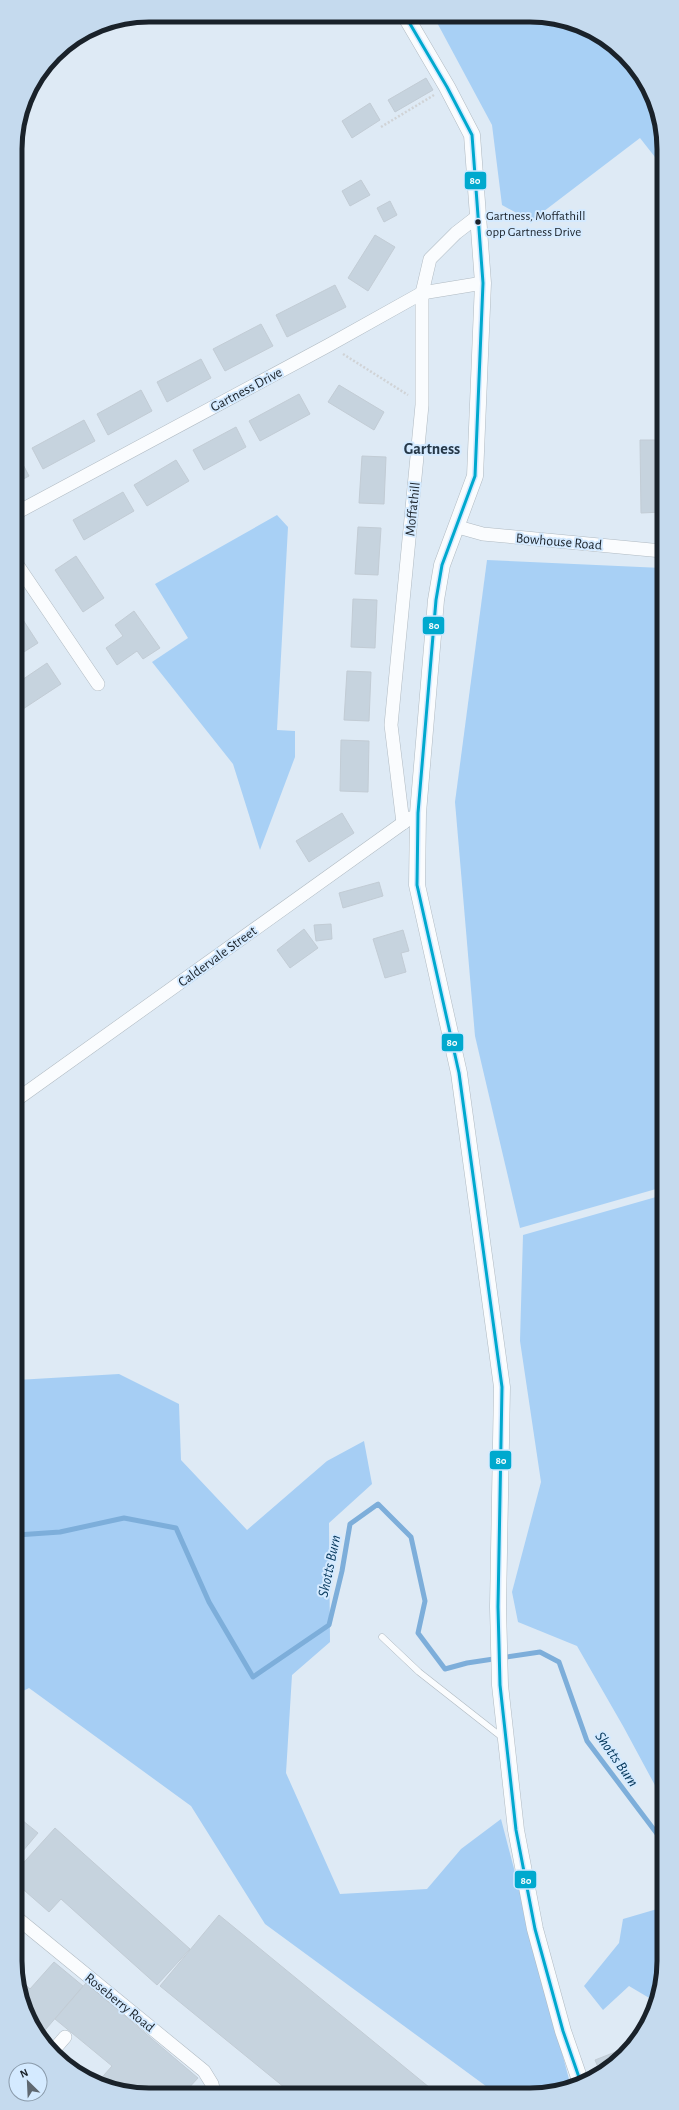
<svg xmlns="http://www.w3.org/2000/svg" width="679" height="2110" viewBox="0 0 679 2110" font-family="'Alegreya Sans',sans-serif">
  <style>
    .green { fill: #a8d0f5 }
    .forest { fill: #a6cef4 }
    .lines { fill: none; stroke-linecap: round; stroke-linejoin: round }
    .stream { stroke: #7daeda; stroke-width: 5 }
    .building { fill: #c6d3de; stroke: #c2ccd5 }
    .service-casing { stroke: #b0bac2; stroke-width: 7 }
    .minor-casing { stroke: #b0bac2; stroke-width: 14 }
    .tertiary-casing { stroke: #b0bac2; stroke-width: 17 }
    .path { stroke: #d0d3d6; stroke-width: 2.5; stroke-dasharray: 2 2; stroke-linecap: butt }
    .service { stroke: #fafcfe; stroke-width: 6 }
    .minor { stroke: #fafcfe; stroke-width: 13 }
    .tertiary { stroke: #fafcfe; stroke-width: 16 }
    .bus-1-casing { stroke: #d4eaff; stroke-width: 6 }
    .bus-1 { stroke: #00a9ce; stroke-width: 3 }
    .bus-dot { fill: #1a222a; stroke: #d4eaff; stroke-width: 1.5 }
    .labels { text-anchor: middle; stroke-width: 4; stroke-linejoin: round; paint-order: stroke }
    .bus-label { font-size: 13px; fill: #1a222a; stroke: #d4eaff; text-anchor: start }
    .street-label { font-size: 14px; fill: #1a222a; stroke: #d4eaff }
    .water-label { font-size: 15px; font-style: italic; fill: #013459; stroke: #d4eaff }
    .quarter-label { font-size: 16px; font-weight: bold; fill: #263848; stroke: #d4eaff }
    .rim { fill: none; stroke: #1a222a; stroke-width: 5 }
    .line-badge { stroke: #d4eaff; stroke-width: 1.5 }
    .badge-label { font-size: 11px; text-anchor: middle; font-weight: bold; fill: #fff }
  </style>
  <rect width="100%" height="100%" fill="#deeaf5"/>
  <g class="green">
    <path d="M434 17 556 18 597 33 625 54 650 90 661 123 662 166 640 138 531 221 502 205 492 125Z"/>
    <path d="M277 515 288 527 277 730 295 731V757L260 850 233 764 152 662 188 638 155 584Z"/>
    <path d="M487 560 662 568 663 1187 520 1228 475 1036 455 802Z"/>
    <path d="M663 1195 664 1802 623 1726 577 1646 518 1622 512 1592 541 1482 520 1341 523 1235Z"/>
  </g>
  <g class="forest">
    <path d="M119 1374 179 1404 181 1460 247 1530 327 1461 364 1441 372 1484 329 1523 330 1642 292 1675 286 1773 340 1894 427 1889 461 1849 501 1819 571 2087 556 2092H494L265 1924 191 1806 29 1688 17 1694V1380Z"/>
    <path d="M664 1907V1970L656 2002 629 1986 603 2010 584 1986 619 1943 623 1919Z"/>
  </g>
  <g class="lines">
    <path class="stream" d="M17 1535 60 1532 124 1518 176 1528 209 1602 253 1677 329 1625 342 1571 350 1524 378 1504 411 1537 425 1601 418 1633 445 1669 467 1663 540 1652 559 1662 587 1741 664 1843"/>
  </g>
  <g class="building">
    <path d="M426 78 433 90 395 112 388 100Z"/>
    <path d="M370 103 380 120 352 138 342 121Z"/>
    <path d="M361 180 370 195 350 206 342 191Z"/>
    <path d="M390 201 397 215 384 222 377 208Z"/>
    <path d="M375 235 395 247 368 291 348 278Z"/>
    <path d="M335 285 346 307 287 337 276 315Z"/>
    <path d="M261 324 273 346 225 371 213 349Z"/>
    <path d="M201 359 211 378 167 402 157 382Z"/>
    <path d="M339 385 384 412 374 430 328 402Z"/>
    <path d="M141 390 152 411 108 435 97 414Z"/>
    <path d="M299 394 310 414 260 441 249 421Z"/>
    <path d="M84 420 95 441 43 469 32 448Z"/>
    <path d="M236 427 246 447 204 470 193 450Z"/>
    <path d="M640 440H662V512L641 513Z"/>
    <path d="M18 455 29 476 16 483V456Z"/>
    <path d="M362 456 386 457 384 504 359 503Z"/>
    <path d="M176 460 189 481 147 506 134 485Z"/>
    <path d="M123 492 134 511 84 540 73 520Z"/>
    <path d="M358 527 381 528 378 575 355 574Z"/>
    <path d="M76 556 104 598 83 612 55 570Z"/>
    <path d="M353 599 377 600 375 648 351 647Z"/>
    <path d="M16 609 38 643 16 657Z"/>
    <path d="M134 611 160 648 143 659 137 651 117 665 106 648 123 636 115 625Z"/>
    <path d="M47 663 61 684 23 709 16 699V684Z"/>
    <path d="M347 671 371 672 369 721 344 720Z"/>
    <path d="M341 740 369 741 368 792 340 791Z"/>
    <path d="M342 813 354 833 309 862 296 841Z"/>
    <path d="M379 882 383 896 343 908 339 893Z"/>
    <path d="M331 924 332 939 316 941 314 925Z"/>
    <path d="M304 929 318 948 290 968 277 950Z"/>
    <path d="M403 930 409 951 401 953 406 972 385 978 373 939Z"/>
    <path d="M17 1816 38 1833 17 1858Z"/>
    <path d="M55 1828 190 1949 157 1985 61 1899 49 1912 17 1884V1870Z"/>
    <path d="M219 1915 435 2092H290L160 1986Z"/>
    <path d="M54 1962 83 1986 40 2036 29 2020 18 1987V1978L30 1989Z"/>
    <path d="M86 1983 198 2078 185 2092H123L97 2083 112 2066 55 2019Z"/>
    <path d="M633 2045 631 2050 601 2074 595 2060Z"/>
  </g>
  <g class="lines">
    <defs>
      <path id="service" d="M382 1637 419 1672 503 1738"/>
      <g id="minor">
        <path d="M16 513 329 345 422 293 483 283"/>
        <path d="M458 527 483 534 662 551"/>
        <path d="M16 563 98 684"/>
        <path d="M403 823 391 725 422 405V293L430 259 456 233 478 216"/>
        <path d="M16 1100 410 818"/>
        <path d="M17 1918 204 2071 212 2084 214 2092"/>
        <path d="M52 2052 65 2037"/>
      </g>
      <path id="tertiary" d="M406 17 447 87 472 135 483 283 475 476 442 565 436 600 418 813 417 885 459 1073 502 1387 498 1607 500 1685 516 1830 535 1929 563 2031 581 2083"/>
    </defs>
    <use href="#service" class="service-casing"/>
    <use href="#minor" class="minor-casing"/>
    <use href="#tertiary" class="tertiary-casing"/>
    <g class="path">
      <path d="M381 127 434 95"/>
      <path d="M343 354 408 395"/>
    </g>
    <use href="#service" class="service"/>
    <use href="#minor" class="minor"/>
    <use href="#tertiary" class="tertiary"/>
    <defs>
      <path id="bus-1" d="M406 17 447 87 472 135 483 283 475 476 442 565 436 600 418 813 417 885 459 1073 502 1387 498 1607 500 1685 516 1830 535 1929 563 2031 581 2083"/>
    </defs>
    <use href="#bus-1" class="bus-1-casing"/>
    <use href="#bus-1" class="bus-1"/>
  </g>
  <circle class="bus-dot" cx="478" cy="222" r="3.5"/>
  <g class="labels">
    <g class="bus-label">
      <text x="486" y="220">Gartness, Moffathill<tspan x="486" dy="16">opp Gartness Drive</tspan></text>
    </g>
    <g class="street-label">
      <text transform="translate(246 389) rotate(-28)" y="5">Gartness Drive</text>
      <text transform="translate(412 509) rotate(-84)" y="5">Moffathill</text>
      <text transform="translate(559 541) rotate(5)" y="5">Bowhouse Road</text>
      <text transform="translate(217 956) rotate(-36)" y="5">Caldervale Street</text>
      <text transform="translate(120 2002) rotate(39)" y="5">Roseberry Road</text>
    </g>
    <g class="water-label">
      <text transform="translate(329 1566) rotate(-78)" y="5">Shotts Burn</text>
      <text transform="translate(617 1759) rotate(55)" y="5">Shotts Burn</text>
    </g>
    <g class="quarter-label">
      <text x="432" y="454">Gartness</text>
    </g>
  </g>
  <path d="M0 0H679V2110H0ZM149 22H530A127 127 0 0 1 657 149V1961A127 127 0 0 1 530 2088H149A127 127 0 0 1 22 1961V149A127 127 0 0 1 149 22Z" fill="#c5daee" fill-rule="evenodd"/>
  <path class="rim" d="M149 22H530A127 127 0 0 1 657 149V1961A127 127 0 0 1 530 2088H149A127 127 0 0 1 22 1961V149A127 127 0 0 1 149 22Z"/>
  <g class="line-badge">
    <rect x="464" y="171" width="23" height="19" rx="4" fill="#00a9ce"/>
    <rect x="422" y="616" width="23" height="19" rx="4" fill="#00a9ce"/>
    <rect x="441" y="1033" width="23" height="19" rx="4" fill="#00a9ce"/>
    <rect x="489" y="1450" width="23" height="20" rx="4" fill="#00a9ce"/>
    <rect x="514" y="1870" width="23" height="19" rx="4" fill="#00a9ce"/>
  </g>
  <g class="badge-label">
    <text x="475" y="184">80</text>
    <text x="434" y="629">80</text>
    <text x="452" y="1046">80</text>
    <text x="501" y="1464">80</text>
    <text x="526" y="1884">80</text>
  </g>
  <g transform="translate(28 2082) rotate(336)"><circle r="19" fill="#d4eaff" stroke="#8a9aaa"/>
  <path d="M0-3L7 15L0 10L-7 15Z" fill="#5f6871"/>
  <text y="-6" font-size="11" font-weight="bold" text-anchor="middle" fill="#1a222a">N</text>
  </g>
</svg>
